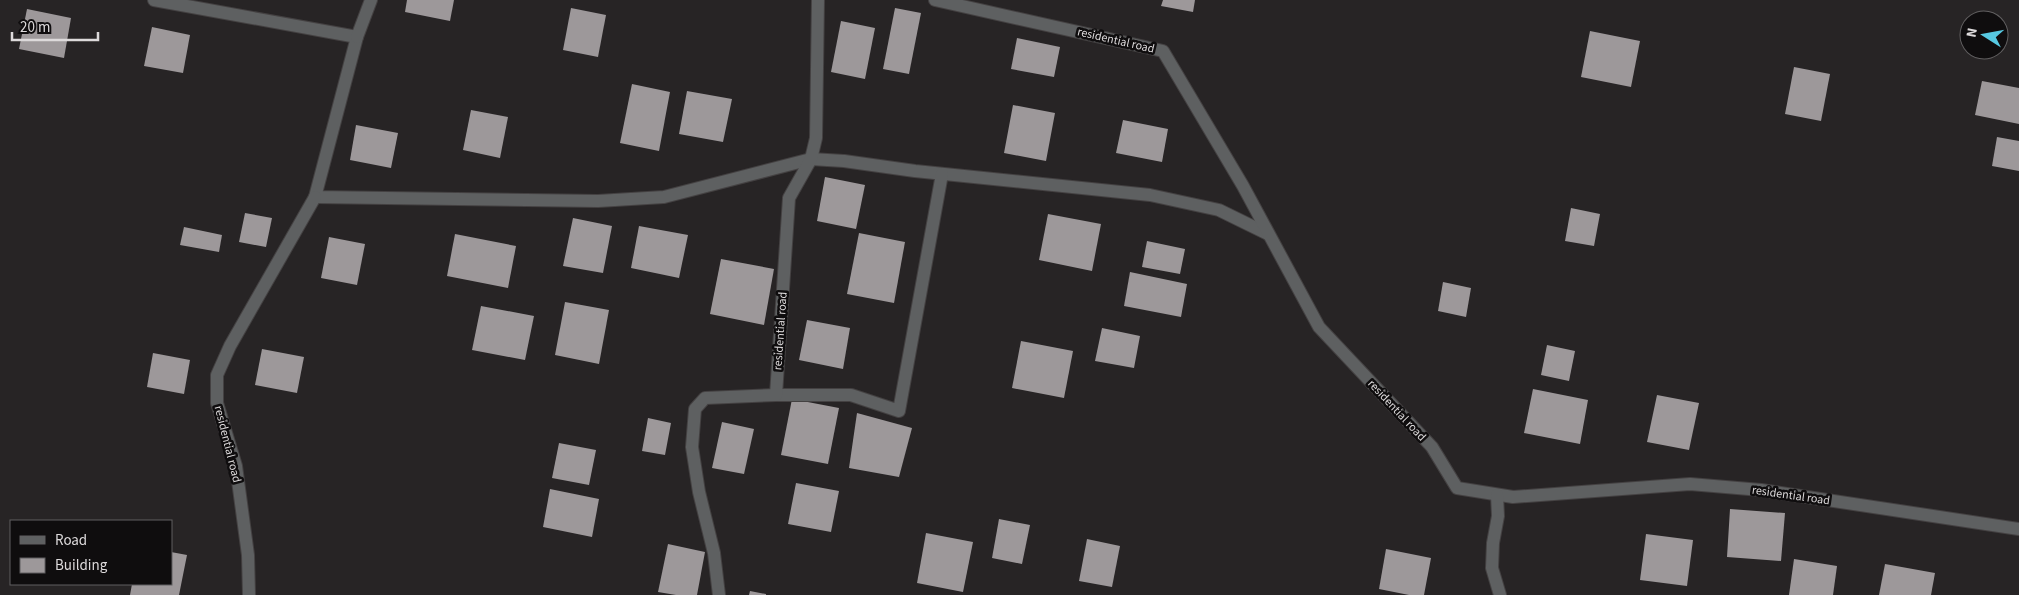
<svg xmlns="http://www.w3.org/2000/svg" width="2019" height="595" viewBox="0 0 2019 595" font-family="'Source Sans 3',sans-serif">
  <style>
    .building { fill: #9d989a }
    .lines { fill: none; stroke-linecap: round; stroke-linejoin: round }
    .minor-casing { stroke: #444142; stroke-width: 14 }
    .minor { stroke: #5e6061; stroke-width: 12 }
    .labels { text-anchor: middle; stroke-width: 5; stroke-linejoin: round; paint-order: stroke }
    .street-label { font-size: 12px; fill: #dddadb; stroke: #0f0d0e }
  </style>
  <rect width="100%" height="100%" fill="#272425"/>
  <g class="building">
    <path d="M407 0H454L450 21 405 12Z"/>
    <path d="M1163 0H1195L1193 12 1161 6Z"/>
    <path d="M571 8 606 15 598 57 563 50Z"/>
    <path d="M895 8 921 13 909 74 883 69Z"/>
    <path d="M27 9 71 18 64 58 19 49Z"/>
    <path d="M841 21 875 28 865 79 831 72Z"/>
    <path d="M152 27 190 35 183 73 144 66Z"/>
    <path d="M1590 31 1640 41 1631 87 1581 77Z"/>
    <path d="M1017 38 1060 47 1054 77 1011 69Z"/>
    <path d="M1794 67 1830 74 1821 121 1785 114Z"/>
    <path d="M1982 81 2019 88V124L1975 115Z"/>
    <path d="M632 84 670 92 659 151 620 143Z"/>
    <path d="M687 91 732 99 723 142 679 134Z"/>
    <path d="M1013 105 1055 113 1046 161 1004 153Z"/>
    <path d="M471 110 508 117 500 158 463 150Z"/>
    <path d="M1123 120 1168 129 1162 162 1116 153Z"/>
    <path d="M356 125 398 133 391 168 350 160Z"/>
    <path d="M1997 137 2019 141V171L1992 166Z"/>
    <path d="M825 177 865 185 856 229 817 221Z"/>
    <path d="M1571 208 1600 214 1594 246 1565 241Z"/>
    <path d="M245 213 272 218 266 247 239 242Z"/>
    <path d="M1048 214 1101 224 1092 271 1039 260Z"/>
    <path d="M573 218 612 226 603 273 563 266Z"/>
    <path d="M639 226 688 235 679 278 631 268Z"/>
    <path d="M184 227 222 235 219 252 180 245Z"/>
    <path d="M859 233 905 242 894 303 847 294Z"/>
    <path d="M455 234 516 246 508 288 447 276Z"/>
    <path d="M329 237 365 244 357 285 321 278Z"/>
    <path d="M1147 241 1185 249 1180 274 1142 267Z"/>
    <path d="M721 259 774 269 764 325 710 314Z"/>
    <path d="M1130 272 1187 284 1181 317 1124 306Z"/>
    <path d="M1443 282 1471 288 1466 317 1438 311Z"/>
    <path d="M565 302 609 310 599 364 555 355Z"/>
    <path d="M481 306 534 316 525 360 472 350Z"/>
    <path d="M807 320 850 328 843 369 799 360Z"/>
    <path d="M1102 328 1140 336 1134 368 1095 361Z"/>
    <path d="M1021 341 1073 351 1064 398 1012 388Z"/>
    <path d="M1547 345 1575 351 1569 381 1541 375Z"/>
    <path d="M262 349 304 357 297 393 255 385Z"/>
    <path d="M153 353 190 360 184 394 147 387Z"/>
    <path d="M1533 389 1588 400 1580 444 1524 433Z"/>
    <path d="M1657 395 1699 403 1689 450 1647 442Z"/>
    <path d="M792 399 839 408 828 464 781 455Z"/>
    <path d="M857 413 912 428 899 477 849 468Z"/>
    <path d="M648 418 671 423 665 455 642 451Z"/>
    <path d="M722 422 754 429 744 474 712 468Z"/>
    <path d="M559 443 596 450 589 485 552 478Z"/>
    <path d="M796 483 839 491 831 532 788 524Z"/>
    <path d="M550 489 599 499 592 537 543 527Z"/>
    <path d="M1730 509 1785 513 1781 561 1727 557Z"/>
    <path d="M999 519 1030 525 1022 564 992 558Z"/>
    <path d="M926 533 973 542 963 592 917 583Z"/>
    <path d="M1646 534 1693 540 1687 586 1640 580Z"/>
    <path d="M1087 539 1120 546 1112 587 1079 581Z"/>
    <path d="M668 544 705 552 697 595H676L658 592Z"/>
    <path d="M1386 549 1431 558 1424 595H1409L1379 589Z"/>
    <path d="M171 552 187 555 179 595H130L132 584H171Z"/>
    <path d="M1794 559 1837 566 1833 595H1789Z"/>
    <path d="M1885 564 1935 573 1931 595H1879Z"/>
    <path d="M750 591 766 594V595H749Z"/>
  </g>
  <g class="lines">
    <defs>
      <g id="minor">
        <path d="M154 0 357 37 315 197 598 201 664 197 811 159 844 161 915 171 1150 195 1219 210 1268 234"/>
        <path d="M935 0 1163 51 1243 186 1319 327 1432 447 1457 488 1513 497 1690 484 1761 490 2019 529"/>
        <path d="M357 37 371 0"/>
        <path d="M776 395H851L899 411 942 174"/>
        <path d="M1497 495 1498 516 1493 543 1492 568 1500 595"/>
        <path d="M249 595 248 555 236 466 217 403V375L230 346 315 197"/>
        <path d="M719 595 714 553 699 492 692 447 695 409 705 398 776 395 789 198 811 159 816 138 818 0"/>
      </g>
    </defs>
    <use href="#minor" class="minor-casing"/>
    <use href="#minor" class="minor"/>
  </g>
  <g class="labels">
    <g class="street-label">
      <text transform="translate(1116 40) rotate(13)" y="4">residential road</text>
      <text transform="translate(780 331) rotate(-86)" y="4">residential road</text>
      <text transform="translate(1397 410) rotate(47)" y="4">residential road</text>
      <text transform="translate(228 444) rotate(76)" y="4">residential road</text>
      <text transform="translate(1791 495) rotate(8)" y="4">residential road</text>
    </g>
  </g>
  <rect x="10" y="520" width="162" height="65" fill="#0f0d0e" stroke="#615f60"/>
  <rect x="20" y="536" width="25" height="8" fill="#5e6061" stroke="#615f60"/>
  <text x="55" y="545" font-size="15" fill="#dddadb">Road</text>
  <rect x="20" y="558" width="25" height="15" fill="#9d989a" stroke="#615f60"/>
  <text x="55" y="570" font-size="15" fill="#dddadb">Building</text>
  <g transform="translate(1984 35) rotate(281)"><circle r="24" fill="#0f0d0e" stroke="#615f60"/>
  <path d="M0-4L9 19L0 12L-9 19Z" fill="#57c9e2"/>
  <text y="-8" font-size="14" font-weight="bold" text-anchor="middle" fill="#dddadb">N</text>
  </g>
  <path d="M12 32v8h86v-8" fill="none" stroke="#dddadb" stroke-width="2.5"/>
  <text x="20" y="32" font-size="15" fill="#dddadb" stroke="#0f0d0e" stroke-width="4" paint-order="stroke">20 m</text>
</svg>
